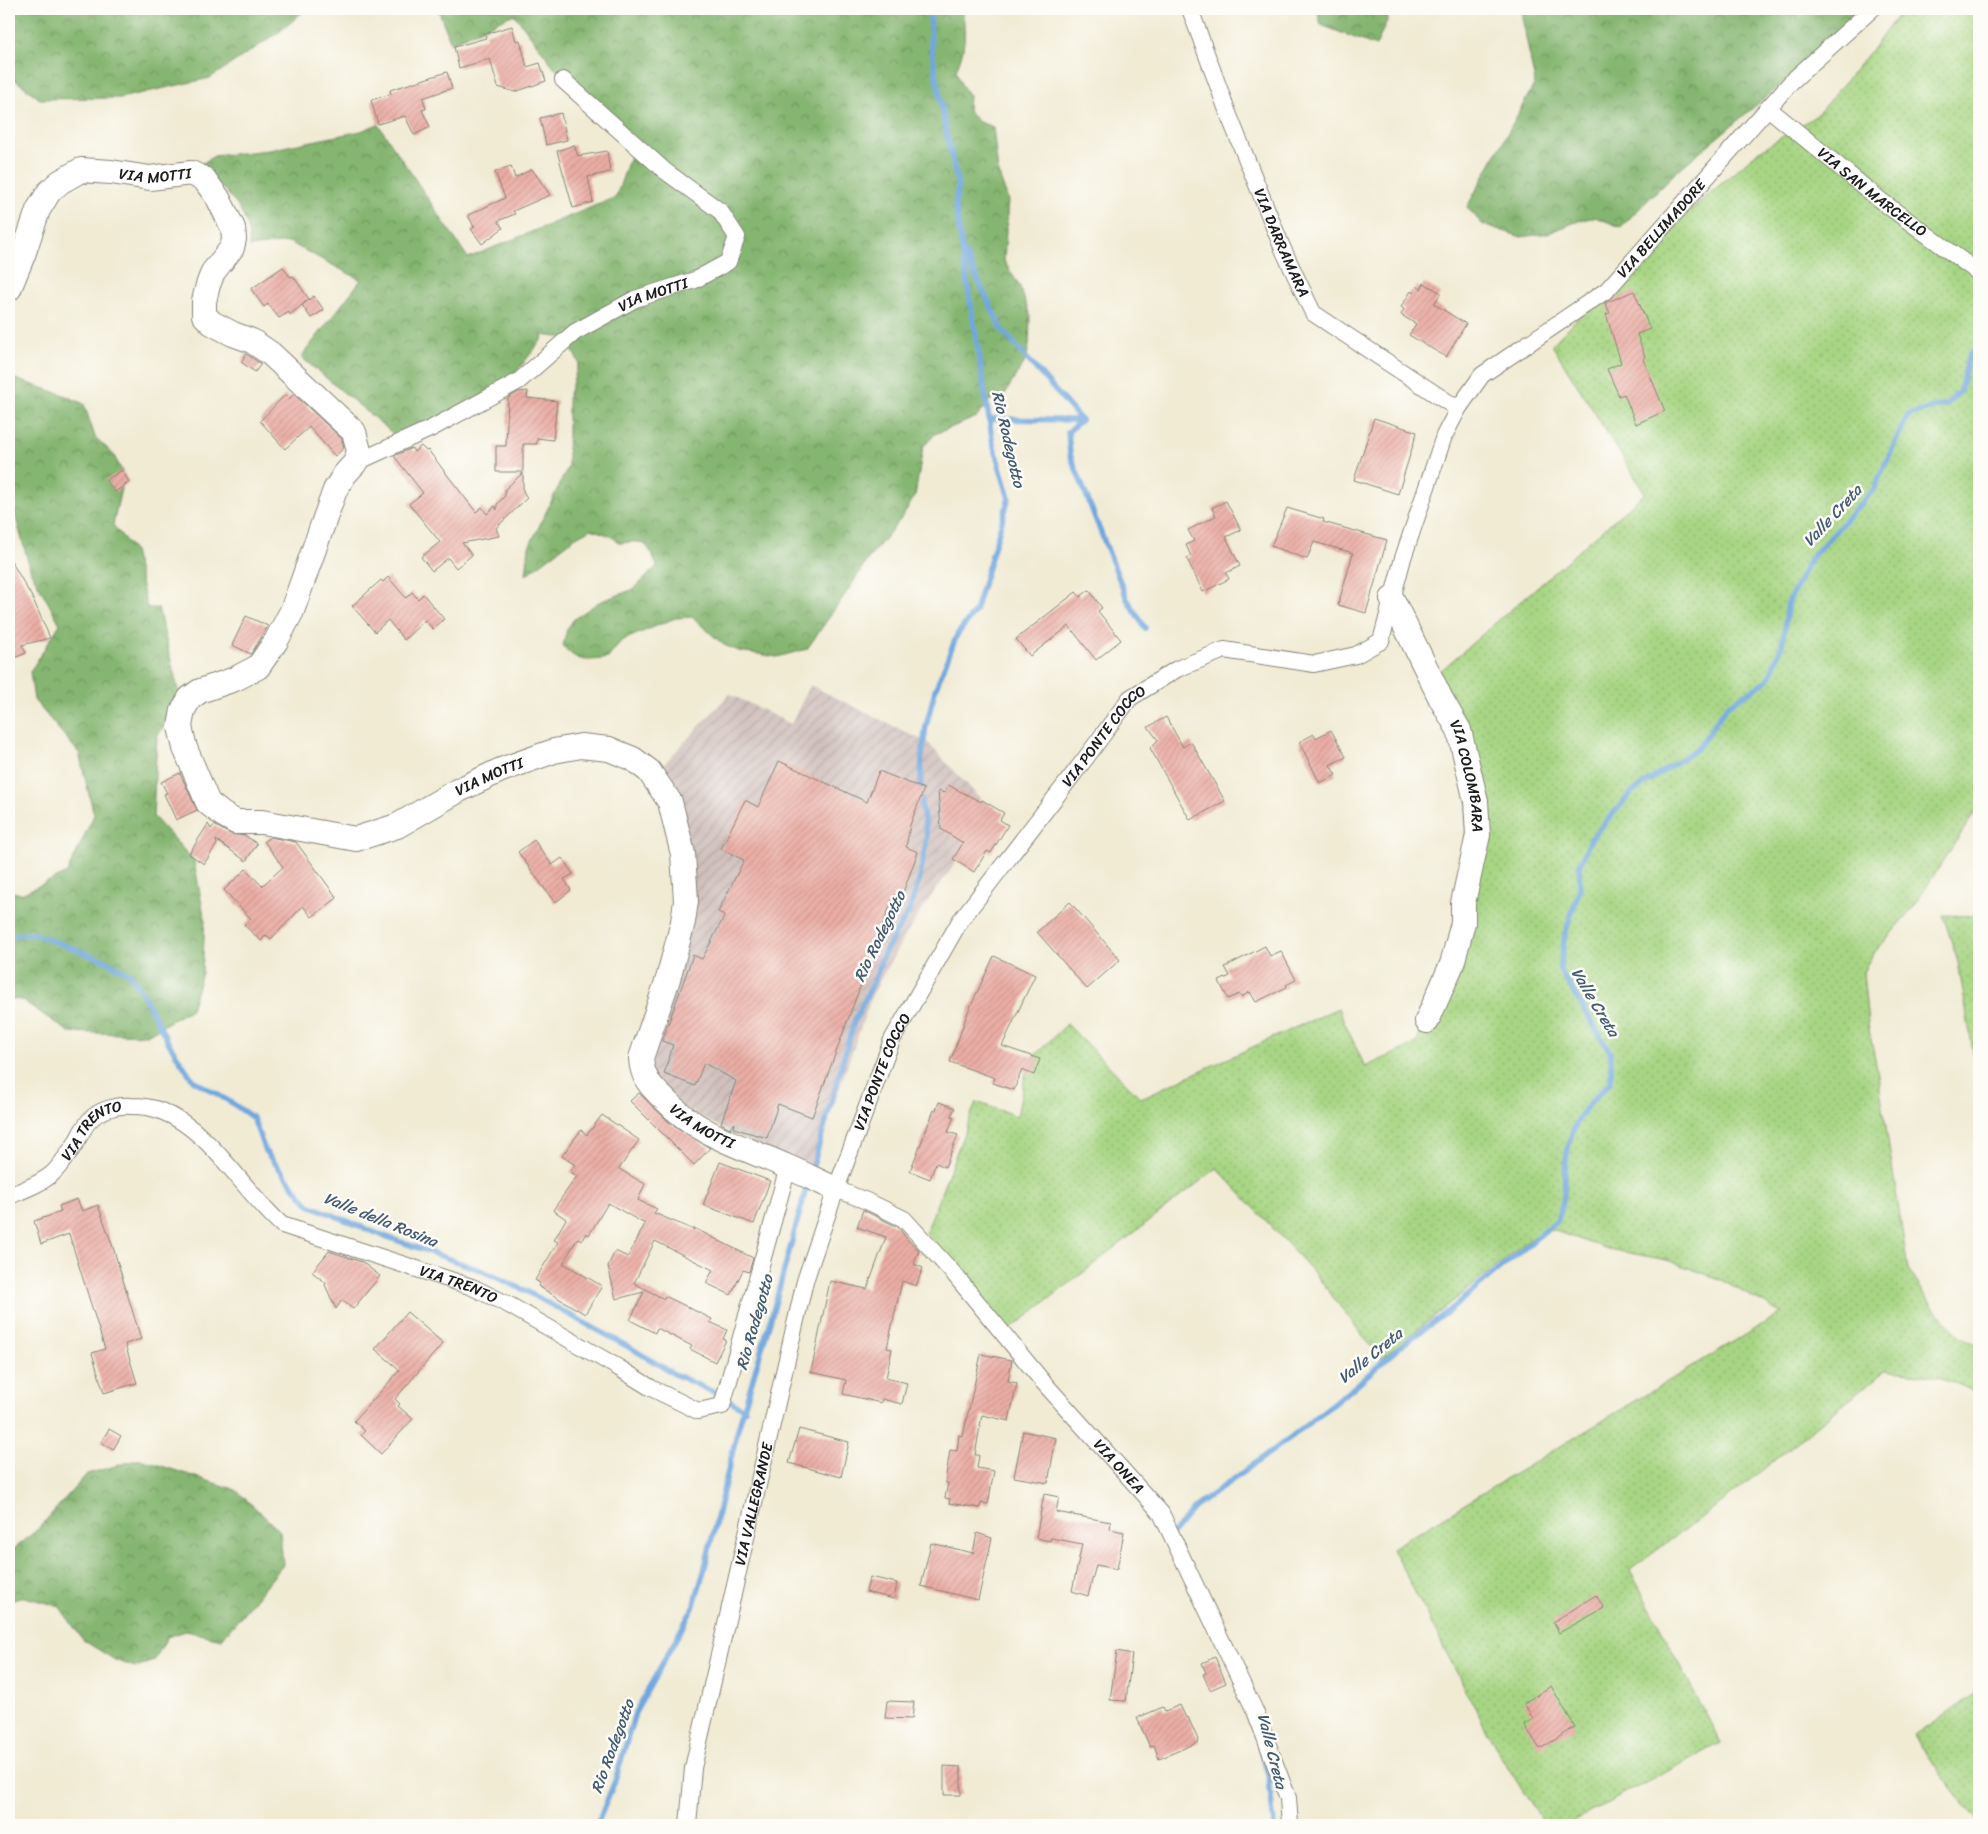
<svg xmlns="http://www.w3.org/2000/svg" width="1988" height="1834" viewBox="0 0 1988 1834" font-family="Sriracha,sans-serif">
  <style>
    .industrial { fill: url(#industrial-furrows) }
    .grass { fill: url(#grass-dots); stroke: #627850 }
    .forest { fill: url(#forest-crowns); stroke: #506946 }
    .lines { fill: none; stroke-linecap: round; stroke-linejoin: round }
    .stream { stroke: #71a7de; stroke-width: 5.5 }
    .building { fill: url(#building-hatch) }
    .street-casing { stroke: #868478; stroke-width: 18 }
    .secondary-casing { stroke: #868478; stroke-width: 26 }
    .street { stroke: #fff; stroke-width: 16 }
    .secondary { stroke: #fff; stroke-width: 24 }
    .labels { text-anchor: middle; stroke-width: 5; stroke-linejoin: round; paint-order: stroke }
    .street-label { font-size: 15px; fill: #1c1c1c; stroke: #fdfcf7 }
    .water-label { font-size: 16px; font-style: italic; fill: #425b73; stroke: #fdfcf7 }
  </style>
  <defs>
    <pattern id="industrial-furrows" width="10" height="10" patternUnits="userSpaceOnUse" patternTransform="scale(1.25)"><rect width="10" height="10" fill="#d0c0bc"/><path d="M-1 1l2-2M0 10L10 0M9 11l2-2" fill="none" stroke="#b2a4a1"/></pattern>
    <pattern id="grass-dots" width="8" height="8" patternUnits="userSpaceOnUse" patternTransform="scale(1.25)"><rect width="8" height="8" fill="#a7d583"/><path d="M2 2h.1M6 6h.1" fill="none" stroke="#8fb671" stroke-width="1.8" stroke-linecap="round"/></pattern>
    <pattern id="forest-crowns" width="20" height="18" patternUnits="userSpaceOnUse" patternTransform="scale(1.25)"><rect width="20" height="18" fill="#85b671"/><path d="M2 6a3 3 0 1 1 6 0M12 15a3 3 0 1 1 6 0" fill="none" stroke="#6c935c"/></pattern>
    <pattern id="building-hatch" width="6" height="6" patternUnits="userSpaceOnUse" patternTransform="scale(1.25)"><rect width="6" height="6" fill="#ebaea5"/><path d="M-1 1l2-2M0 6l6-6M5 7l2-2" fill="none" stroke="#c9958d"/></pattern>
  </defs>
  <rect width="100%" height="100%" fill="#fdfcf7"/>
  <filter id="ink" filterUnits="userSpaceOnUse"><feTurbulence type="fractalNoise" baseFrequency=".02" numOctaves="2"/><feDisplacementMap in="SourceGraphic" scale="10" xChannelSelector="R" yChannelSelector="G"/><feConvolveMatrix kernelMatrix="1 2 1 2 8 2 1 2 1" color-interpolation-filters="sRGB"/></filter>
  <filter id="wash" filterUnits="userSpaceOnUse"><feTurbulence type="fractalNoise" baseFrequency=".0096" numOctaves="4" result="noise"/><feDisplacementMap in="SourceGraphic" scale="20" xChannelSelector="R" yChannelSelector="G"/><feGaussianBlur stdDeviation="1.12" result="paint"/><feColorMatrix in="noise" values="0 0 0 0 0 0 0 0 0 0 0 0 0 0 0 0 0 1.4 0 .05"/><feComposite in="paint" operator="in"/></filter>
  <g filter="url(#wash)">
    <rect width="100%" height="100%" fill="#f1ebd4"/>
    <path class="industrial" d="M810 685 928 743 993 812 922 909 899 946 872 995 832 1110 812 1177 646 1087 687 911 663 823 677 789 668 774 661 767 730 694 791 724Z"/>
    <g class="grass">
      <path d="M1902 9H1979V374L1975 382 1979 419V806L1910 912 1875 952 1863 972 1868 1025 1877 1069 1908 1269 1936 1311 1957 1333 1979 1347V1393L1940 1377 1886 1370 1725 1500 1630 1570 1721 1743 1566 1825H1544L1496 1748 1392 1548 1781 1313 1719 1279 1667 1260 1608 1249 1552 1230 1533 1237 1381 1359 1311 1269 1217 1168 1007 1332 926 1232 976 1102 1017 1116 1028 1062 1067 1024 1141 1098 1338 1008 1365 1067 1417 1043 1462 902 1469 780 1438 673 1645 493 1552 345 1606 288 1670 228 1758 152 1817 115 1875 46Z"/>
      <path d="M1943 915 1979 916V1087L1958 962Z"/>
      <path d="M1979 1690V1824L1941 1776 1914 1735Z"/>
    </g>
    <g class="forest">
      <path d="M9 9H306L282 30 210 78 120 98 40 99 9 75Z"/>
      <path d="M438 9H960L963 11C965 35 966 48 956 70L961 84 969 96 968 111 979 122 993 127 998 172 1008 200 1004 261 1020 287 1030 316 1029 346 1026 360 1003 397 991 399 977 417 935 434 923 447 915 496 903 516 865 563 851 586 807 649 777 657 739 651 724 645 692 617 675 618 621 641 608 658C586 661 578 663 563 646L567 629 574 619 599 602 634 589 657 566C647 542 646 540 620 543L611 536 591 529 576 537 526 575 529 547 568 467V397L579 363 566 338 541 335 543 338 495 399 402 441 301 357 361 280 289 242 249 247C252 212 223 186 197 167L214 156 269 150 361 131 378 124 468 258 616 197 636 139 564 80 514 14 451 43Z"/>
      <path d="M1317 9H1392L1376 46 1321 25Z"/>
      <path d="M1518 9H1863L1832 42 1677 171 1621 227 1595 217 1578 221 1549 233 1521 237 1482 224 1467 207 1535 83 1521 12Z"/>
      <path d="M9 377 64 395 84 404 95 437 113 454 124 475 113 525 134 551 147 608H158L181 701 179 721 167 723 157 736 153 816 194 861 205 921 202 973 191 1009 147 1035 69 1032 22 1000 9 999V891L21 894 67 873 94 815 79 753 34 700 30 672 60 624 31 572 12 504 9 501Z"/>
      <path d="M140 1459 236 1490 280 1531 283 1565 222 1639 186 1631 167 1637 154 1661 135 1667 115 1660 83 1640 59 1606 24 1597 9 1601V1553L38 1529 87 1474Z"/>
    </g>
    <g class="lines">
      <g class="stream">
        <path d="M965 253 1002 330 1081 420"/>
        <path d="M990 419 1081 420"/>
        <path d="M1081 420 1068 432 1070 454 1127 599 1145 628"/>
        <path d="M9 935 35 934 106 961 130 974 142 992 168 1042 193 1080 232 1103 253 1118 265 1151 309 1205 376 1233 480 1270 524 1290 636 1351 674 1374 722 1396 745 1410"/>
        <path d="M811 1173 854 1022 876 977 884 953 910 909 920 878 927 836 920 796 922 755 926 726 935 690 957 635 975 611 1009 498 993 444 955 205 958 185 946 132 931 45 930 9"/>
        <path d="M1173 1533 1194 1508 1291 1437 1353 1388 1402 1345 1449 1311 1557 1221C1565 1202 1564 1192 1565 1172 1567 1130 1580 1110 1611 1082V1054L1560 970 1565 934 1580 888 1579 866 1591 839 1632 792 1698 748 1727 706 1768 680 1782 645 1788 603 1810 559 1874 489 1908 415 1947 404 1960 391 1969 355 1979 348"/>
        <path d="M1259 1743 1269 1779 1274 1825"/>
        <path d="M597 1825 616 1778 635 1713 693 1608 704 1571 739 1425 773 1311 808 1182"/>
      </g>
    </g>
    <g id="blocks">
      <g class="building">
        <path d="M512 26 516 41 520 40 527 67 540 63 546 81 515 92 498 87 490 59 459 68 454 47 486 38 485 34Z"/>
        <path d="M447 72 452 88 423 98 426 109 422 110 430 127 414 135 405 116 378 124 371 100 391 94 390 90Z"/>
        <path d="M561 113 567 140 546 145 540 118Z"/>
        <path d="M574 145 578 156 607 151 610 172 588 177 593 202 573 208 557 151Z"/>
        <path d="M511 166 515 178 532 169 550 195 513 211 515 214 498 221 503 228 482 244 471 229 475 227H474L468 215 505 198 495 172Z"/>
        <path d="M283 267 290 277 293 276 309 299 290 315 289 312 279 318 268 304 264 307 251 289Z"/>
        <path d="M1424 283 1441 293 1434 304 1466 324 1446 357 1409 335 1416 324 1401 315 1404 309 1401 307 1411 291 1413 293 1417 286 1421 289Z"/>
        <path d="M1634 291 1650 329 1637 334 1645 357 1643 359 1665 411 1636 424 1624 394 1619 396 1607 369 1621 363 1606 314 1610 313 1605 303Z"/>
        <path d="M314 296 324 310 311 318 302 305Z"/>
        <path d="M246 354 261 364 255 372 241 362Z"/>
        <path d="M528 391 527 398 557 401 553 440 537 438V444H523V472H496V446H506L508 398 519 392Z"/>
        <path d="M294 394 342 439 344 448 335 456 309 427 285 449 260 421 285 395 289 399Z"/>
        <path d="M1374 418 1417 432 1398 494 1354 480Z"/>
        <path d="M421 446 426 451 428 450 476 512 482 507 487 514 495 506 497 510V504L505 496V489L523 473V491L527 498 496 528 499 536 462 543 472 555 456 568 448 558 432 571 421 557 440 542 409 504 423 493 394 456 412 448 414 452Z"/>
        <path d="M122 470 129 482 115 492 106 480Z"/>
        <path d="M1226 501 1241 530 1226 537 1240 566 1226 573 1229 579 1203 592 1187 559 1191 556 1186 545 1194 541 1188 530 1216 516 1212 508Z"/>
        <path d="M1287 508 1324 519 1323 522 1387 540 1366 613 1338 605 1353 553 1314 542 1307 559 1271 546Z"/>
        <path d="M9 557 33 599 50 638 22 645 26 653 9 660Z"/>
        <path d="M388 577 406 598 412 592 418 599 423 594 444 619 433 629 425 620 404 640 388 620 375 632 352 606 381 580 383 582Z"/>
        <path d="M1089 590 1102 608 1098 611 1121 640 1096 660 1069 626 1030 656 1016 639 1076 592 1080 597Z"/>
        <path d="M246 616 268 626 251 654 232 645Z"/>
        <path d="M1166 717 1183 747 1191 742 1225 801 1190 820 1150 748 1158 740 1148 727Z"/>
        <path d="M1331 730 1346 757 1330 765 1336 775 1320 783 1299 742 1314 734 1316 738Z"/>
        <path d="M779 761 867 802 879 771 924 789 910 825 906 847 918 852 901 898 894 895 812 1117 778 1104 767 1138 733 1128 735 1123 730 1128 721 1123 736 1081 704 1063 695 1086 664 1074 673 1045 662 1041 693 955 702 959 725 915 718 912 744 860 721 849 745 800 758 807Z"/>
        <path d="M180 773 197 810 176 820 164 794 167 793 161 782Z"/>
        <path d="M948 785 981 802 982 800 1004 813 1000 820 1008 825 991 853 987 851 974 872 953 859 963 843 941 829 938 791 945 793Z"/>
        <path d="M208 824 211 829 214 825 230 834 246 836 257 844 246 861 216 840 217 844 204 864 189 854Z"/>
        <path d="M270 837 296 842 337 898 312 917 303 906 271 939 266 935 261 941 244 925 251 919 224 890 246 869 262 886 283 867 264 841Z"/>
        <path d="M534 840 552 865 562 858 573 874 564 879 571 890 555 903 518 852Z"/>
        <path d="M1070 902 1120 960 1087 989 1037 932Z"/>
        <path d="M1265 946 1270 956 1281 951 1296 980 1286 985 1287 987 1256 1002 1250 992 1241 997 1239 994 1228 999 1219 981 1230 976 1225 967Z"/>
        <path d="M994 956 1035 975 1002 1046 1040 1059 1034 1075 1022 1070 1014 1090 993 1083 995 1078 950 1062 968 1012Z"/>
        <path d="M639 1093 670 1123 710 1148 694 1165 630 1101Z"/>
        <path d="M939 1102 955 1108 951 1116 954 1117 948 1132 958 1135 945 1167 936 1163 930 1179 910 1171 934 1110H936Z"/>
        <path d="M602 1115 639 1140 619 1169 645 1184 638 1200 657 1209 654 1213 694 1230V1228L753 1258 749 1272 743 1270 731 1295 706 1283 713 1270 655 1241 634 1283 664 1299 665 1296 712 1319 710 1322 727 1330 723 1339 726 1340 715 1362 690 1349 692 1346 657 1328 655 1333 630 1320 644 1292 616 1299 608 1266 615 1251 628 1257 645 1224 608 1203 589 1235 586 1233 582 1240 578 1238 563 1263 602 1286 585 1314 538 1286 540 1283 535 1280 558 1242 554 1240 566 1219 553 1210 577 1176 570 1172 575 1165 562 1156 581 1130 587 1135Z"/>
        <path d="M720 1162 770 1181 754 1224 703 1205Z"/>
        <path d="M77 1199 82 1211 98 1205 113 1247 141 1339 125 1344 137 1383 104 1393 92 1353 105 1349 69 1234 41 1244 34 1221 61 1212 59 1206Z"/>
        <path d="M863 1210 898 1227 907 1239 919 1250 914 1264 923 1268 916 1286 902 1281 887 1348 892 1349 886 1378 907 1383 902 1404 882 1399 881 1403 843 1394 846 1380 811 1372 830 1281 867 1289 886 1237 857 1227Z"/>
        <path d="M329 1251 362 1262 380 1276 353 1309 342 1300 336 1309 325 1285 326 1283 312 1272Z"/>
        <path d="M407 1312 443 1343 395 1399 400 1404 398 1406 413 1419 381 1454 361 1435 365 1431 354 1421 400 1370 375 1349Z"/>
        <path d="M981 1354 1012 1360 1008 1381 1017 1383 1009 1421 982 1415 975 1455H979L977 1468 994 1471 988 1504 981 1503 980 1508 949 1503 950 1499 945 1498 948 1483 945 1482 950 1450 957 1451 959 1435 963 1436Z"/>
        <path d="M109 1429 121 1436 113 1450 101 1442Z"/>
        <path d="M799 1429 849 1442 841 1477 789 1463Z"/>
        <path d="M1023 1431 1056 1438 1048 1483 1014 1477Z"/>
        <path d="M1044 1494 1059 1497 1056 1512 1111 1522 1110 1529 1124 1532 1117 1569 1096 1565 1088 1596 1072 1591 1082 1544 1051 1538 1050 1541 1036 1538Z"/>
        <path d="M977 1533 992 1538 978 1600 921 1586 931 1543 973 1553Z"/>
        <path d="M870 1577 897 1583 894 1599 866 1592Z"/>
        <path d="M1596 1595 1604 1608 1559 1633 1553 1622Z"/>
        <path d="M1117 1651 1132 1654 1126 1701 1110 1700Z"/>
        <path d="M1215 1657 1226 1683 1210 1690 1203 1674 1206 1673 1202 1663Z"/>
        <path d="M1551 1686 1575 1727 1540 1749 1524 1724 1533 1719 1524 1703Z"/>
        <path d="M887 1701 914 1702 912 1719 885 1718Z"/>
        <path d="M1180 1705 1186 1718 1188 1717 1199 1742 1159 1759 1154 1745 1150 1747 1137 1718 1163 1707 1165 1711Z"/>
        <path d="M944 1766 961 1767V1795H944Z"/>
      </g>
    </g>
  </g>
  <g filter="url(#ink)">
    <use href="#blocks" fill-opacity="0" stroke="#868478" stroke-width="1"/>
    <g class="lines">
      <defs>
        <g id="street">
          <path id="s1" d="M1190 9 1228 113 1282 247 1313 313 1458 409"/>
          <path id="s2" d="M1768 108 1880 200 1979 273"/>
          <path id="s3" d="M355 463 432 428 519 381 575 332 635 299 695 280 728 262 737 237 720 211 665 171 563 80"/>
          <path id="s4" d="M836 1189 869 1202 904 1219 954 1274 1044 1383 1161 1513 1255 1711 1288 1798 1290 1825"/>
          <path id="s5" d="M9 1196C23 1190 41 1184 53 1173 60 1166 67 1155 74 1146 79 1138 83 1127 90 1120 100 1109 117 1105 131 1106 141 1106 152 1107 161 1111 210 1129 243 1191 282 1225L472 1287 509 1305 619 1368 651 1388 682 1403 698 1411 722 1406 788 1167"/>
          <path id="s6" d="M688 1825 693 1768 805 1281 836 1189 892 1040 960 921 1085 759 1130 698 1177 669 1224 650 1314 664 1356 655 1381 641 1403 558 1444 436 1458 409 1482 375 1607 290 1792 81 1872 9"/>
        </g>
        <g id="secondary">
          <path id="s7" d="M9 289 23 255 38 210 49 192 60 182 81 170 111 172 150 178 191 173 204 179 218 198 233 228 234 239 232 248 213 272 208 285 204 301V315L212 323 233 334 252 341 271 354 354 432 359 451 355 463 345 474 335 490 292 611 276 641 258 667 235 679 200 691 190 698 183 710 180 727 185 748 208 803 222 814 236 822H262L356 839 397 826 459 790 501 770 554 751 581 746 609 749 633 759 649 771 670 802 683 854 686 901 683 922 668 979 641 1058C642 1077 650 1086 664 1099 701 1137 742 1146 788 1167 804 1174 820 1182 836 1189"/>
          <path id="s8" d="M1392 599 1441 699 1459 730 1476 801 1478 835 1463 903V923L1452 964 1427 1021"/>
        </g>
      </defs>
      <use href="#street" class="street-casing"/>
      <use href="#secondary" class="secondary-casing"/>
      <use href="#street" class="street"/>
      <use href="#secondary" class="secondary"/>
    </g>
  </g>
  <g class="labels">
    <g class="street-label">
      <text dy="5" stroke="none"><textPath href="#s7" startOffset="219">VIA MOTTI</textPath></text>
      <text dy="5" stroke="none"><textPath href="#s2" startOffset="134">VIA SAN MARCELLO</textPath></text>
      <text dy="5" stroke="none"><textPath href="#s6" startOffset="2019">VIA BELLIMADORE</textPath></text>
      <text dy="5" stroke="none"><textPath href="#s1" startOffset="251">VIA DARRAMARA</textPath></text>
      <text dy="5" stroke="none"><textPath href="#s3" startOffset="345">VIA MOTTI</textPath></text>
      <text dy="5" stroke="none"><textPath href="#s6" startOffset="1185">VIA PONTE COCCO</textPath></text>
      <text dy="5" stroke="none"><textPath href="#s8" startOffset="194">VIA COLOMBARA</textPath></text>
      <text dy="5" stroke="none"><textPath href="#s7" startOffset="1365">VIA MOTTI</textPath></text>
      <text dy="5" stroke="none"><textPath href="#s6" startOffset="780">VIA PONTE COCCO</textPath></text>
      <text dy="5" stroke="none"><textPath href="#s7" startOffset="1934">VIA MOTTI</textPath></text>
      <text dy="5" stroke="none"><textPath href="#s5" startOffset="109">VIA TRENTO</textPath></text>
      <text dy="5" stroke="none"><textPath href="#s5" startOffset="544">VIA TRENTO</textPath></text>
      <text dy="5" stroke="none"><textPath href="#s4" startOffset="402">VIA ONEA</textPath></text>
      <text dy="5" stroke="none"><textPath href="#s6" startOffset="328">VIA VALLEGRANDE</textPath></text>
    </g>
    <g class="water-label">
      <text transform="translate(1009 439) rotate(77)" y="6">Rio Rodegotto</text>
      <text transform="translate(1832 515) rotate(-47)" y="6">Valle Creta</text>
      <text transform="translate(879 936) rotate(-64)" y="6">Rio Rodegotto</text>
      <text transform="translate(1596 1002) rotate(59)" y="6">Valle Creta</text>
      <text transform="translate(381 1219) rotate(22)" y="6">Valle della Rosina</text>
      <text transform="translate(754 1322) rotate(-74)" y="6">Rio Rodegotto</text>
      <text transform="translate(1370 1355) rotate(-39)" y="6">Valle Creta</text>
      <text transform="translate(612 1746) rotate(-70)" y="6">Rio Rodegotto</text>
      <text transform="translate(1273 1751) rotate(76)" y="6">Valle Creta</text>
    </g>
  </g>
  <rect width="1988" height="1834" fill="none" stroke="#fdfcf7" stroke-width="30"/>
</svg>
